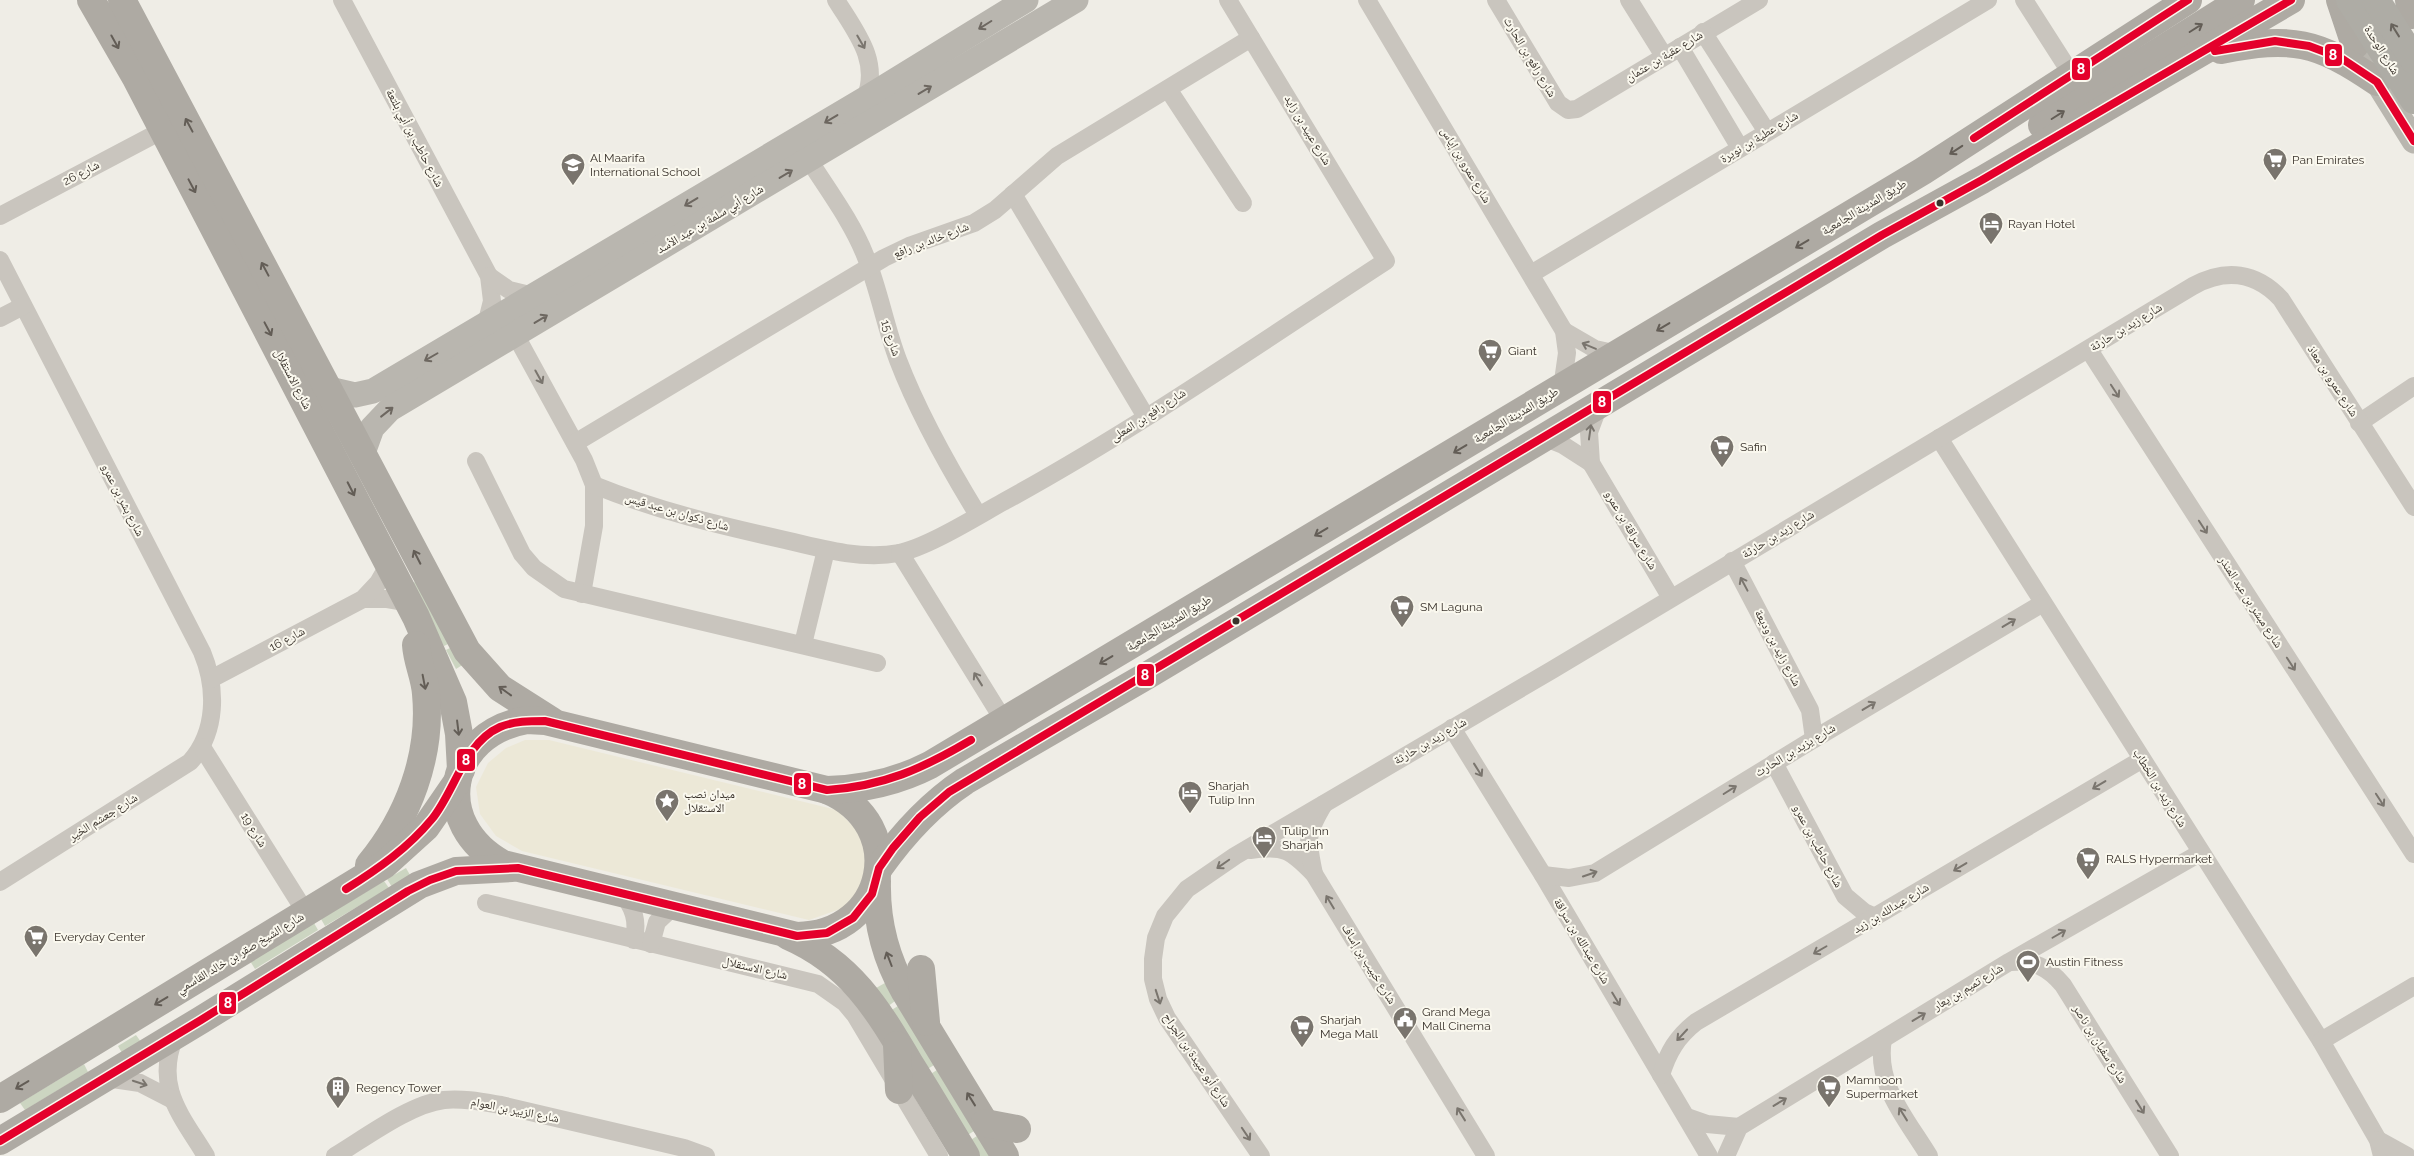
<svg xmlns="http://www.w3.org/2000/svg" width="2414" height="1156" viewBox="0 0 2414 1156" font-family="Raleway,'Noto Naskh Arabic',sans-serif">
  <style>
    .green { fill: #ccd5c1 }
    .plaza { fill: #ece8d7 }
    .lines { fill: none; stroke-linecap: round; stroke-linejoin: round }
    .street { stroke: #c9c5be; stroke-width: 18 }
    .secondary { stroke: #b9b6af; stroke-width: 25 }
    .primary { stroke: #aeaaa3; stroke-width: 28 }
    .highway { stroke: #aeaca5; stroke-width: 28 }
    .bus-1-casing { stroke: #faf8ee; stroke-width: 11 }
    .bus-1 { stroke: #e4002b; stroke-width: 8 }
    .oneway { stroke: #6d6760 }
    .oneway2 { stroke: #635d56 }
    .oneway3 { stroke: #68635c }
    .oneway4 { stroke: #7a756e }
    .bus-dot { fill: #3a332c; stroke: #faf8ee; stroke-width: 2 }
    .labels { text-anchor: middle; stroke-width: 4; stroke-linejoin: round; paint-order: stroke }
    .street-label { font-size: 12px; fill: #3a332c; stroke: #faf8ee }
    .poi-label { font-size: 12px; fill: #3a332c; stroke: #faf8ee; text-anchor: start }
    .line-badge { stroke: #faf8ee; stroke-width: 2 }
    .badge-label { font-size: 14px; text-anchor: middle; font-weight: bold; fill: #fff }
  </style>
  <rect width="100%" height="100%" fill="#efede6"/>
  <g class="green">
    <path d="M419 580 452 642 444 646 411 584Z"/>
    <path d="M454 646 464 664 456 669 446 650Z"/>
    <path d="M406 868 410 875 392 887 387 879Z"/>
    <path d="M384 881 389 888 325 926 321 919Z"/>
    <path d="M314 923 318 930 255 969 250 961Z"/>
    <path d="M885 983 895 1001 887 1007 876 988Z"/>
    <path d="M898 1006 934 1065 926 1070 890 1011Z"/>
    <path d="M136 1035 141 1042 122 1053 118 1046Z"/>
    <path d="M84 1064 88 1072 25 1110 20 1103Z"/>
    <path d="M937 1070 974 1131 966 1136 929 1075Z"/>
    <path d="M977 1136 990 1156H979L969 1141Z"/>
  </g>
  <path class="plaza" d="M525 740H549L837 810 857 830 866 852 865 871 857 892 843 908 809 920 522 851 496 836 480 814 476 787 488 763 506 748Z"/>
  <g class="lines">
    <g class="street">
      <path d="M342 0 489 276 492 301 486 325"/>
      <path d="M836 0C855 31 881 61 865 99"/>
      <path d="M1367 0 1564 331 1567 353 1562 388"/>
      <path d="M1496 0 1558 103 1568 110 1577 109 1759 0"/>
      <path d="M1629 0 1664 56"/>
      <path d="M2024 0 2072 75"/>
      <path d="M1703 32 1767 132"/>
      <path d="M1680 47 1740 148"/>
      <path d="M1168 89 1243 203"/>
      <path d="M809 160C828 190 852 222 865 255 879 289 885 326 898 360 919 415 948 466 978 515"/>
      <path d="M1013 194 1146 417"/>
      <path d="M0 216 163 130"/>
      <path d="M0 260 202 652C217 688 217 732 190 762L0 882"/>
      <path d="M1531 274 1988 0"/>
      <path d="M489 276 509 290 534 296"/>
      <path d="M0 318 23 306"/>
      <path d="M1564 331 1595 349 1618 354"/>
      <path d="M515 334 584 460 594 485V526L582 594"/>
      <path d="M2089 350 2414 854"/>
      <path d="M1599 405 1589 432 1591 463 1671 598"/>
      <path d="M2359 423 2414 386"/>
      <path d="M1543 437 1563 445 1591 463"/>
      <path d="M1939 438 2321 1041 2378 1140 2382 1156"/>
      <path d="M575 443 884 258 909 246 974 223 995 210 1057 156 1251 38"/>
      <path d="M476 461 522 554 534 568 564 589 877 663"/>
      <path d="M594 485C658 511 718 525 785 540 822 549 862 560 899 553 928 547 976 517 1003 502 1135 430 1260 343 1386 261L1228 0"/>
      <path d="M900 553 1004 721"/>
      <path d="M1732 561 1810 710 1814 739"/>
      <path d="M363 599H386L409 603"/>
      <path d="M803 644 826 550"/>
      <path d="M211 679 363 599 378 583 389 564"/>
      <path d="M1452 728 1543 875 1709 1156"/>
      <path d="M202 747 306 913"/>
      <path d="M1774 763 1845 896 1864 912 1875 917"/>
      <path d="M1250 850C1284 845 1291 850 1314 874L1486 1156"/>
      <path d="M1314 874C1307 839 1305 836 1324 804"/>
      <path d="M1543 875 1569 878 1595 873 1814 739 2043 603"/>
      <path d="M621 893C634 907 638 921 634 940"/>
      <path d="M486 903 818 984 845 1003 855 1015 939 1156"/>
      <path d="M651 944 657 922 674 906"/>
      <path d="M2010 962C2033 960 2048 967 2063 985L2170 1156"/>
      <path d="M175 1036C154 1087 181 1115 206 1156"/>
      <path d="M1883 1039C1875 1085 1906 1118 1929 1156"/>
      <path d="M2321 1041 2414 986"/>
      <path d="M1661 1075C1668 1052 1677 1037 1696 1022L2141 760"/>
      <path d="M106 1078 140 1083 171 1099"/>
      <path d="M1687 1117 1707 1124 1739 1127"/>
      <path d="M2378 1140 2407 1156"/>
      <path d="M335 1156C365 1138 410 1104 444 1100 463 1098 483 1102 501 1105L684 1148 706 1156"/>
      <path d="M1261 1156 1167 1018 1158 999 1153 979V959L1156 938 1165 916 1187 889 1235 856 1552 670 2193 286C2226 268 2256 272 2281 299L2414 507"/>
      <path d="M1726 1156 1739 1127 2009 962 2200 853"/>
    </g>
    <g class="secondary">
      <path d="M2366 64 2414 141"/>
      <path d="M329 389 355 395 373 391 865 99 1026 0"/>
      <path d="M363 453 372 428 390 409 1076 0"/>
    </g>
    <g class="primary">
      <path d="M91 0 136 78 416 617 453 702 459 734 461 770"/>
      <path d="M122 0 467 651 500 688 552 721"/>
      <path d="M2340 0 2355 45"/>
      <path d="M2409 0 2411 15"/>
      <path d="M2221 50C2292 36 2317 41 2377 82"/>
      <path d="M2042 125 2241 0"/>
      <path d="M527 720 545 721 827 790C910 825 887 935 797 936L503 864C430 824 446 734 527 720Z"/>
      <path d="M827 790C864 789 897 782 930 765L1923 171 2188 0"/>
      <path d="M369 865C408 818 432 756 426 694 425 677 417 662 416 645"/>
      <path d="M879 868C903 834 929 805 965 781L1148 675 1882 235 1982 180 2291 0"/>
      <path d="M877 881C876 921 885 957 905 992L1005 1156"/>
      <path d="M788 936C850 963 877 1008 910 1064 929 1094 947 1125 966 1156"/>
      <path d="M921 969 926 1022"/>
      <path d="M897 1045 899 1090"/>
      <path d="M0 1099 384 865 426 827 457 782"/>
      <path d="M985 1123 1017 1129"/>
      <path d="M0 1141 201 1020 419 885 456 871 512 868"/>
    </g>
    <g class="highway">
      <path d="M2350 0 2414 100"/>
      <path d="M2376 0 2414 60"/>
    </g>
    <defs>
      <g id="bus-1">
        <path d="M2215 51 2275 41 2309 46 2341 58 2377 82 2414 141"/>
        <path d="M1974 138 2188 0"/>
        <path d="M346 889C378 869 408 848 432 819 455 791 464 743 500 727 514 721 530 721 545 721L827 790C884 786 922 769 971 740"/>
        <path d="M0 1141 201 1020 408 891 430 880 456 871 518 868 797 936 827 933 853 918 872 894 879 868 893 848 920 817 949 792 1882 235 1982 180 2291 0"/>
      </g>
    </defs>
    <use href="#bus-1" class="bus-1-casing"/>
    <use href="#bus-1" class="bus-1"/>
  </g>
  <defs><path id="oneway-shaft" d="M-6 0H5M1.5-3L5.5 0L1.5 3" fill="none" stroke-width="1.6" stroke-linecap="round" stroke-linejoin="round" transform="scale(1.25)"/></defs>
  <g class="oneway">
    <use href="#oneway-shaft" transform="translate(985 25) rotate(148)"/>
    <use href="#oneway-shaft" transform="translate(925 90) rotate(-31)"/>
    <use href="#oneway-shaft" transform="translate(831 119) rotate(149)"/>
    <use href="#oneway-shaft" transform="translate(786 174) rotate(-31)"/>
    <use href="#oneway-shaft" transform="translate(691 202) rotate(149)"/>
    <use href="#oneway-shaft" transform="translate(541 319) rotate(-31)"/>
    <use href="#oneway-shaft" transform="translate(431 357) rotate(150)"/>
    <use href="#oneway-shaft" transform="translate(387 412) rotate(-38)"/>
  </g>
  <g class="oneway2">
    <use href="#oneway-shaft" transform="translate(2196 28) rotate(-32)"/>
    <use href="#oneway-shaft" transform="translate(115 42) rotate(61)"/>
    <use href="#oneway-shaft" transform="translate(2058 115) rotate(-32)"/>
    <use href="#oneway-shaft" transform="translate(189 125) rotate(-118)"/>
    <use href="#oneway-shaft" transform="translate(1956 150) rotate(147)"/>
    <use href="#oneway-shaft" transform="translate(192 186) rotate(62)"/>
    <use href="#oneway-shaft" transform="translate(1802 244) rotate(149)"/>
    <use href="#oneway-shaft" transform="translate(265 269) rotate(-118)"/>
    <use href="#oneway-shaft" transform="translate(1663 327) rotate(149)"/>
    <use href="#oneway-shaft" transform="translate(268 329) rotate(62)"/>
    <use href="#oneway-shaft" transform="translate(1460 449) rotate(149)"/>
    <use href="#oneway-shaft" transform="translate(351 489) rotate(63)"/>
    <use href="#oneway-shaft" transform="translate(1321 532) rotate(149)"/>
    <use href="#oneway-shaft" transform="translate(417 557) rotate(-117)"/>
    <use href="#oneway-shaft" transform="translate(1106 660) rotate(149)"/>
    <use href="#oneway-shaft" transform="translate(424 682) rotate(79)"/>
    <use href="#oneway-shaft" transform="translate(505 691) rotate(-144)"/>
    <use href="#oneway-shaft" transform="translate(458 728) rotate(83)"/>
    <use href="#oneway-shaft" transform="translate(889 959) rotate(-111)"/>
    <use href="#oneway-shaft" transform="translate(161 1001) rotate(149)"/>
    <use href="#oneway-shaft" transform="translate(22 1085) rotate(149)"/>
    <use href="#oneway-shaft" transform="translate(971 1099) rotate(-122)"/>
  </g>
  <use class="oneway3" href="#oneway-shaft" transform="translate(2395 30) rotate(-122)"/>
  <g class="oneway4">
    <use href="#oneway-shaft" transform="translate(861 42) rotate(60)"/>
    <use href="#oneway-shaft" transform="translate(1589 346) rotate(-157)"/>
    <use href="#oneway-shaft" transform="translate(539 377) rotate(61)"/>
    <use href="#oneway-shaft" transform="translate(2115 391) rotate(57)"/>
    <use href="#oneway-shaft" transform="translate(1590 432) rotate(-82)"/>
    <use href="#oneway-shaft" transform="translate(2203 527) rotate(57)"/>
    <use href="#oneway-shaft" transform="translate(1744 584) rotate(-118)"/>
    <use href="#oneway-shaft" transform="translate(2009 623) rotate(-31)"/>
    <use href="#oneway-shaft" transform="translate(2291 664) rotate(57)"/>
    <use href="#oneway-shaft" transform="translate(978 679) rotate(-122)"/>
    <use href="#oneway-shaft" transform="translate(1869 706) rotate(-31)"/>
    <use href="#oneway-shaft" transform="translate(1478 770) rotate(58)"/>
    <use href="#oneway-shaft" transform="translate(2099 785) rotate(149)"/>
    <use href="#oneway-shaft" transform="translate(1730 790) rotate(-32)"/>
    <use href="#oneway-shaft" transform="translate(2380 800) rotate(57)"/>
    <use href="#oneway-shaft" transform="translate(1223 864) rotate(145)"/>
    <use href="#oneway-shaft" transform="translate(1960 867) rotate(149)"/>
    <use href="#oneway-shaft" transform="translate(1590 874) rotate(-19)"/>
    <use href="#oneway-shaft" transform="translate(1330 902) rotate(-121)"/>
    <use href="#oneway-shaft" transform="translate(2059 934) rotate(-30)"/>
    <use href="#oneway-shaft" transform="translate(1820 950) rotate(150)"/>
    <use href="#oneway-shaft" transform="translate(1158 997) rotate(72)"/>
    <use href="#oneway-shaft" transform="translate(1616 999) rotate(59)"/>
    <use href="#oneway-shaft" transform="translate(1919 1017) rotate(-31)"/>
    <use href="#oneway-shaft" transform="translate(1682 1035) rotate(133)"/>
    <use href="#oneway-shaft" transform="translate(140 1083) rotate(18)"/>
    <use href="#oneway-shaft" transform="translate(1780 1102) rotate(-31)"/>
    <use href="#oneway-shaft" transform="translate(2140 1107) rotate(58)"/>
    <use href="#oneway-shaft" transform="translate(1461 1114) rotate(-122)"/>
    <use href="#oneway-shaft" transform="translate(1903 1114) rotate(-122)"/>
    <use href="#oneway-shaft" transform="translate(1246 1134) rotate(56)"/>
  </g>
  <defs>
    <symbol id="supermarket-pin" viewBox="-11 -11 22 30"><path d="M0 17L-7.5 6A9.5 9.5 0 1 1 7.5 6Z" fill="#79746d" stroke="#faf8ee"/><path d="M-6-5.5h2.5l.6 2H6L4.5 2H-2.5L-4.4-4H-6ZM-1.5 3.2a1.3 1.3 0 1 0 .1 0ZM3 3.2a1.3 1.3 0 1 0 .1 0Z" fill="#fff"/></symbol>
    <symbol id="school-pin" viewBox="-11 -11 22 30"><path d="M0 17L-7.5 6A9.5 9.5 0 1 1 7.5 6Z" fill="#79746d" stroke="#faf8ee"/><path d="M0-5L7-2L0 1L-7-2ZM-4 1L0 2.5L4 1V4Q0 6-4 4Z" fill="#fff"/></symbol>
    <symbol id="hotel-pin" viewBox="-11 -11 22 30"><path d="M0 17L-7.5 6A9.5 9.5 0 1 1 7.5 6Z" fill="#79746d" stroke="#faf8ee"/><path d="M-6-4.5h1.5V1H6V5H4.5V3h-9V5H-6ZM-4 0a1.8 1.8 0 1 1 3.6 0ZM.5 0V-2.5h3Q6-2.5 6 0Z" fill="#fff"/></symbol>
    <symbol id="sight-pin" viewBox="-11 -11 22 30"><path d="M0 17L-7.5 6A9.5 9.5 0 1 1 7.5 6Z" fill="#79746d" stroke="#faf8ee"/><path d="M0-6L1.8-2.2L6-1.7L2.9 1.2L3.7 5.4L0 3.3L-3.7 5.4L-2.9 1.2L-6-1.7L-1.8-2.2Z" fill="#fff"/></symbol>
    <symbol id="stadium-pin" viewBox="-11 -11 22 30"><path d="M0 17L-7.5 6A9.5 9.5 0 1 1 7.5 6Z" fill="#79746d" stroke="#faf8ee"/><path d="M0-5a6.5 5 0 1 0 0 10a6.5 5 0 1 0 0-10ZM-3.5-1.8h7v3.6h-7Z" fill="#fff"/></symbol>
    <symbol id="civic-pin" viewBox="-11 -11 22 30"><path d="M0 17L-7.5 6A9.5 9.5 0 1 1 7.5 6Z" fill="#79746d" stroke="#faf8ee"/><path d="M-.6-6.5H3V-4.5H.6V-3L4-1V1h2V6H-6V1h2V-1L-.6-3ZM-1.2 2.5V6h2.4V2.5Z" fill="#fff"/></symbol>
    <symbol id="building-pin" viewBox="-11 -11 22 30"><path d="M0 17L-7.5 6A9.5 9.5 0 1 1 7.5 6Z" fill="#79746d" stroke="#faf8ee"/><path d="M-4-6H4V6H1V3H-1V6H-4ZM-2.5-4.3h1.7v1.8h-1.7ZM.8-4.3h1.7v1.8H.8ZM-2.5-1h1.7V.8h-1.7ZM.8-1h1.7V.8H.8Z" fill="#fff"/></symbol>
  </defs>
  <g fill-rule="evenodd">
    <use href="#supermarket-pin" x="2261" y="146" width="28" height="38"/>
    <use href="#school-pin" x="559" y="151" width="28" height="38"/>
    <use href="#hotel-pin" x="1977" y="210" width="28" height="38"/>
    <use href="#supermarket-pin" x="1476" y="337" width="28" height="38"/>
    <use href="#supermarket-pin" x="1708" y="433" width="28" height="38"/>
    <use href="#supermarket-pin" x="1388" y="593" width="28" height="38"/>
    <use href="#hotel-pin" x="1176" y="779" width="28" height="38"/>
    <use href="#sight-pin" x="653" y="787" width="28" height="38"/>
    <use href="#hotel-pin" x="1250" y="824" width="28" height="38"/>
    <use href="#supermarket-pin" x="2074" y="845" width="28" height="38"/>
    <use href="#supermarket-pin" x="22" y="923" width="28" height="38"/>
    <use href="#stadium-pin" x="2014" y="948" width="28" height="38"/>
    <use href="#civic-pin" x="1391" y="1005" width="28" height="38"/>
    <use href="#supermarket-pin" x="1288" y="1013" width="28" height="38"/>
    <use href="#supermarket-pin" x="1815" y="1073" width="28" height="38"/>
    <use href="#building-pin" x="324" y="1074" width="28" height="38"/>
  </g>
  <g class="bus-dot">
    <circle cx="1940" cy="203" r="4.5"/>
    <circle cx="1236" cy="621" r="4.5"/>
  </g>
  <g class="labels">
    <g class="street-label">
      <text transform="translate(2382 50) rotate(58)" y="4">شارع الوحدة</text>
      <text transform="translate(1664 56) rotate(-31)" y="4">شارع عقبة بن عثمان</text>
      <text transform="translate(1530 57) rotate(59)" y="4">شارع رافع بن الحارث</text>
      <text transform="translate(1308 130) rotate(59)" y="4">شارع عبيد بن زايد</text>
      <text transform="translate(1759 137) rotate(-31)" y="4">شارع عطية بن نويرة</text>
      <text transform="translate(415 138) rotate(62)" y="4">شارع حاطب بن أبي بلتعة</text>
      <text transform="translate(1466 165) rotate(59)" y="4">شارع عمرو بن إياس</text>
      <text transform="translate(81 173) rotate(-28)" y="4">شارع 26</text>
      <text transform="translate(1864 207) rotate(-31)" y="4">طريق المدينة الجامعية</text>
      <text transform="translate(710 219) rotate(-31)" y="4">شارع أبي سلمة بن عبد الأسد</text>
      <text transform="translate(931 240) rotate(-21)" y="4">شارع خالد بن رافع</text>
      <text transform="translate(2126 327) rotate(-31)" y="4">شارع زيد بن حارثة</text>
      <text transform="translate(891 338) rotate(71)" y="4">شارع 15</text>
      <text transform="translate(293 379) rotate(62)" y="4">شارع الاستقلال</text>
      <text transform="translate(2333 381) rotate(57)" y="4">شارع عمرو بن معاذ</text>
      <text transform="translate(1148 415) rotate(-33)" y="4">شارع رافع بن المعلى</text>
      <text transform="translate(1516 415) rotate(-31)" y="4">طريق المدينة الجامعية</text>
      <text transform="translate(123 500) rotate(63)" y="4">شارع بشر بن عمرو</text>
      <text transform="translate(677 512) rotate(16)" y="4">شارع ذكوان بن عبد قيس</text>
      <text transform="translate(1631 530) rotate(59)" y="4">شارع سراقة بن عمرو</text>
      <text transform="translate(1778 534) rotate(-31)" y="4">شارع زيد بن حارثة</text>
      <text transform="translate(2251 602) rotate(57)" y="4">شارع مبشر بن عبد المنذر</text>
      <text transform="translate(1169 623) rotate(-31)" y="4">طريق المدينة الجامعية</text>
      <text transform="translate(287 639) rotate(-28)" y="4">شارع 16</text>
      <text transform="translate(1778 648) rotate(62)" y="4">شارع زايد بن وديعة</text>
      <text transform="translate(1430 741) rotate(-30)" y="4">شارع زيد بن حارثة</text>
      <text transform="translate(1795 750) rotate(-31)" y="4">شارع يزيد بن الحارث</text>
      <text transform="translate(2160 788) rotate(58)" y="4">شارع زيد بن الخطاب</text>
      <text transform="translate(103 817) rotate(-32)" y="4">شارع جعشم الخير</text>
      <text transform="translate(254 830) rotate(58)" y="4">شارع 19</text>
      <text transform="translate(1818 846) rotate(62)" y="4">شارع حاطب بن عمرو</text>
      <text transform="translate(1891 908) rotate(-31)" y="4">شارع عبدالله بن زيد</text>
      <text transform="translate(1582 941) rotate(59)" y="4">شارع عبدالله بن سراقة</text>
      <text transform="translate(240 953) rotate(-31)" y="4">شارع الشيخ صقر بن خالد القاسمي</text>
      <text transform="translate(1369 964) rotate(58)" y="4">شارع خبيب بن إساف</text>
      <text transform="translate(755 968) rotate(13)" y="4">شارع الاستقلال</text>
      <text transform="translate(1968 987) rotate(-31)" y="4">شارع تميم بن يعار</text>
      <text transform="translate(2100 1044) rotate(58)" y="4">شارع سفيان بن ناصر</text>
      <text transform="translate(1197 1060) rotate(56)" y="4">شارع أبو عبيدة بن الجراح</text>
      <text transform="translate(515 1110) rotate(11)" y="4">شارع الزبير بن العوام</text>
    </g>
    <g class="poi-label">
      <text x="590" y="162">Al Maarifa<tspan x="590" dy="14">International School</tspan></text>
      <text x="2292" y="164">Pan Emirates</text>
      <text x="2008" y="228">Rayan Hotel</text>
      <text x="1508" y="355">Giant</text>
      <text x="1740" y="451">Safin</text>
      <text x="1420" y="611">SM Laguna</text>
      <text x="1208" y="790">Sharjah<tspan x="1208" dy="14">Tulip Inn</tspan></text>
      <text x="684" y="798">ميدان نصب<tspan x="684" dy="14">الاستقلال</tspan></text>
      <text x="1282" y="835">Tulip Inn<tspan x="1282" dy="14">Sharjah</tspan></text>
      <text x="2106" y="863">RALS Hypermarket</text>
      <text x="54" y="941">Everyday Center</text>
      <text x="2046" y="966">Austin Fitness</text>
      <text x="1422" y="1016">Grand Mega<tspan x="1422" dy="14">Mall Cinema</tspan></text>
      <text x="1320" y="1024">Sharjah<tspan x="1320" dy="14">Mega Mall</tspan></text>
      <text x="1846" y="1084">Mamnoon<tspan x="1846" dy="14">Supermarket</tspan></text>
      <text x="356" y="1092">Regency Tower</text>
    </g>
  </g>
  <g class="line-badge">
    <rect x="2324" y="43" width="19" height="24" rx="5" fill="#e4002b"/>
    <rect x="2071" y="57" width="20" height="24" rx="5" fill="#e4002b"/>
    <rect x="1592" y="390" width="20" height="24" rx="5" fill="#e4002b"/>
    <rect x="1136" y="663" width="19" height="24" rx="5" fill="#e4002b"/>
    <rect x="456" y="748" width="20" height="24" rx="5" fill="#e4002b"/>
    <rect x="793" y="772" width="19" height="24" rx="5" fill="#e4002b"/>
    <rect x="218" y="991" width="19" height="24" rx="5" fill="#e4002b"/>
  </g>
  <g class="badge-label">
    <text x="2333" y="60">8</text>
    <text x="2081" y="74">8</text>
    <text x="1602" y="407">8</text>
    <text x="1145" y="680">8</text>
    <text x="466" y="765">8</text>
    <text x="802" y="789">8</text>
    <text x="228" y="1008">8</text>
  </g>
</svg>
